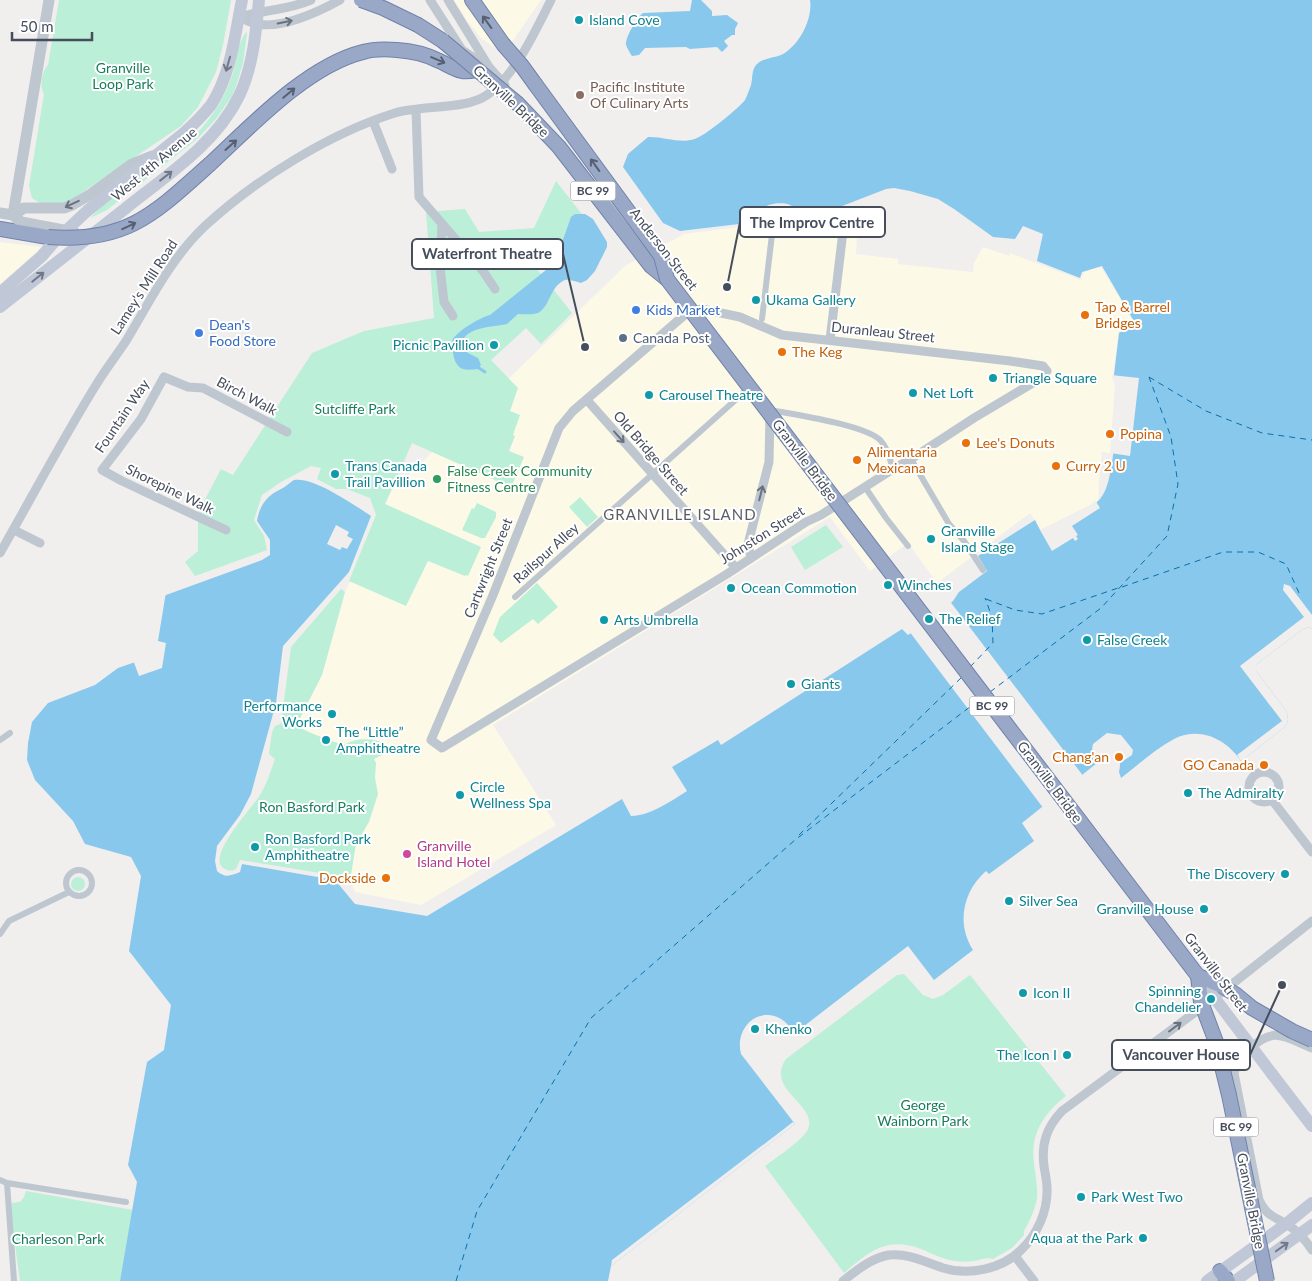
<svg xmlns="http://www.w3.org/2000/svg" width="1312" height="1281" viewBox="0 0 1312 1281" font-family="Lato,sans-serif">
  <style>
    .commercial { fill: #fcf9e7 }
    .green { fill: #bbefd7 }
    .water { fill: #88c8ed }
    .pier { fill: #f1eeee }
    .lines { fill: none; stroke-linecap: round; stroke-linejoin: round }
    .stream { stroke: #88c8ed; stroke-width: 3 }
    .ferry { stroke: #0a70aa; stroke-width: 1; stroke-dasharray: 6 5; stroke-linecap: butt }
    .trunk-casing { stroke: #7083aa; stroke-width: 16 }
    .pedestrian { stroke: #bec6d0; stroke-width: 6 }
    .minor { stroke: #bec6d0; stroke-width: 9 }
    .tertiary { stroke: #bec6d0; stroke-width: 11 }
    .secondary { stroke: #c0c8d7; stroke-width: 12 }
    .trunk { stroke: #99a8c6; stroke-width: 14 }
    .trunk-bridge-casing { stroke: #7083aa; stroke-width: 16; stroke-linecap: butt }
    .secondary-bridge { stroke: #c0c8d7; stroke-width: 12 }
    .trunk-bridge { stroke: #99a8c6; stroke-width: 14 }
    .oneway { stroke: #6a727f }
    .oneway2 { stroke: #576071 }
    .oneway3 { stroke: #717987 }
    .culture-dot { fill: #0f9aa8; stroke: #fff; stroke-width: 2 }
    .education-dot { fill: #8d6e63; stroke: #fff; stroke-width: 2 }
    .shop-dot { fill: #3f7fe0; stroke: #fff; stroke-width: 2 }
    .food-dot { fill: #e8710a; stroke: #fff; stroke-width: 2 }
    .service-dot { fill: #5c6f8a; stroke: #fff; stroke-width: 2 }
    .leisure-dot { fill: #2e9e5b; stroke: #fff; stroke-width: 2 }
    .hotel-dot { fill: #d1479c; stroke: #fff; stroke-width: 2 }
    .labels { text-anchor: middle; stroke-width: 4; stroke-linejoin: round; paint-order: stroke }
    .shield { fill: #fff; stroke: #7e838d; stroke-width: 1 }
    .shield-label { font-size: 12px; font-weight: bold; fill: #464e5c }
    .culture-label { font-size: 14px; fill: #0d838f; stroke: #fff; text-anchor: start }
    .park-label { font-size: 14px; fill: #167e5a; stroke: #fff }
    .education-label { font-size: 14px; fill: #785e54; stroke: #fff; text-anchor: start }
    .street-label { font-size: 14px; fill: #464e5c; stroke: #fff }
    .food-label { font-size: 14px; fill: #c56008; stroke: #fff; text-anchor: start }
    .shop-label { font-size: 14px; fill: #366cbe; stroke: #fff; text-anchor: start }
    .service-label { font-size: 14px; fill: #4e5e75; stroke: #fff; text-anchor: start }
    .leisure-label { font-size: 14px; fill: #27864d; stroke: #fff; text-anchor: start }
    .hotel-label { font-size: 14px; fill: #b23c85; stroke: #fff; text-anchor: start }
    .neighbourhood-label { font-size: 15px; letter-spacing: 1px; fill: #5b5d63; stroke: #fff }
    .leader { fill: none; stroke: #464e5c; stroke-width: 2 }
    .callout-dot { fill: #464e5c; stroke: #fff; stroke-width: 2 }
    .callout { fill: #fff; stroke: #464e5c; stroke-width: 2 }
    .callout-label { font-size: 15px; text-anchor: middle; font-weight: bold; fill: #464e5c }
  </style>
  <rect width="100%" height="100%" fill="#f1eeee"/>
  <g class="commercial">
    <path d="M454 0H541L505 52 498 50 481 38 468 22Z"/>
    <path d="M791 216 801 220 814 222 827 218 859 216 856 254 898 259V264L973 272 974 263 983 247 1009 256 1010 253 1081 280 1084 272 1101 267 1134 322 1119 331 1113 375 1139 378 1130 456 1102 452 1099 481 1098 509 1046 537 1030 513 937 583 908 543 870 571 830 517 493 725 556 825 421 905 355 892 349 877 353 841 294 729 322 675 345 592 391 492 625 266 684 234 762 224Z"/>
    <path d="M0 242 42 247 0 284Z"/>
  </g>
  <g class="green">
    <path d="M59 0H231L223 45 216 72 198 107 181 126 71 200 56 204H41L32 198 29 186 44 94C39 87 42 71 48 65Z"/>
    <path d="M246 32 247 33 243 63 237 83 232 96 216 119 198 138 107 210 90 218 102 206 195 135C212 118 226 96 233 73 237 59 237 45 246 32Z"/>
    <path d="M556 181 588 222 538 270 572 313 541 344 526 328 491 360 518 388 510 411 520 415 513 435 515 436 509 451 524 457 510 490 500 485 495 480 412 443 385 504 481 547 468 576 466 575 465 576 428 561 406 606 349 581 376 515 370 498 347 489H336L317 479 321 468 311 466 281 482 262 495 254 520 264 536 267 550 195 576 185 562 198 551V513L221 469 233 475 312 353 364 331 434 318 426 212 465 209 479 232 534 228Z"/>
    <path d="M580 497 598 517 587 527 569 507Z"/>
    <path d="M477 503 496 512V517L485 538H481L462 530 472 508 474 509Z"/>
    <path d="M826 525 843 547 805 570 791 547Z"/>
    <path d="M537 583 558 607 538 624 533 619 501 643 493 635 500 617Z"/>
    <path d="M341 589 345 592 322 675 296 726C305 730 337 745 345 744 348 744 350 741 353 741 362 738 376 739 384 743L386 748 382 755 374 759 376 763 375 778 378 794 369 822 356 844 351 875 345 877 240 860 236 869C232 871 229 871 225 869 203 859 254 806 260 795 267 784 271 770 275 759L269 754 272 732 275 726 281 724 291 647Z"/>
    <circle cx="78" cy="884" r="7"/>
    <path d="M904 974 923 995 933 999 943 995 970 975 1066 1096C1044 1113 1030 1134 1034 1163 1035 1175 1038 1186 1037 1198 1035 1210 1030 1220 1024 1231V1235L1012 1248 993 1259C987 1257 980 1260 974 1261 966 1262 958 1262 950 1260 940 1258 931 1253 921 1249 886 1236 869 1252 844 1273L765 1166C776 1158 801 1141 807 1131 821 1105 764 1091 786 1059L897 975Z"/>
    <path d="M26 1191 133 1210 120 1281H20L12 1223 11 1203 20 1202 24 1197Z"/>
  </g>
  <g class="water">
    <path d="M692 0H701L712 11V16L727 15 738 23 735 29V35H732L724 41 728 46 722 52 717 47 690 49 686 47 645 48 639 55 632 56C630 53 627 48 626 45 625 38 637 17 643 13L690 11Z"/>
    <path d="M810 0H1312V629L1310 627 1303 629 1257 664 1255 668 1257 672 1287 712 1288 720 1286 726 1241 761C1226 739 1200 726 1174 739 1155 749 1138 765 1121 778L1119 772 1120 763 1098 759 1097 763 1022 823 1034 841 989 874 986 871C963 891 956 924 973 950L934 980 908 946 795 1033C790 1027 785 1020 777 1017 753 1008 735 1032 741 1054L795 1124 611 1266 608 1281H120L137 1182 128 1165 147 1062 164 1050 171 1005 129 951 141 876 131 857 85 844 73 821 35 780 27 760 28 743 32 722 48 703 95 685 118 668 144 659 153 646 160 601 166 595 262 560 270 555V540L257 521C260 504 267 496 281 489 286 487 290 482 294 480 313 476 356 506 371 516L349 572 283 646 276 703 251 794 240 815 217 846 215 861 217 871C225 878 230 876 240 872L242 864 335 880 355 904 427 916 622 799 631 816C650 816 671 801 687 791L672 767 718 740 721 745 902 629 908 635 928 622 953 601 959 592 987 571 978 556 1035 520 1040 530 1046 531C1064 522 1086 514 1100 499 1116 483 1116 410 1117 385L1114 375 1119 333 1135 323 1102 266 1082 272 1080 278 1037 261 1043 234 1023 226 1015 239 993 237 954 209 938 199 910 191 894 188 886 189 819 215C814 216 808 217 803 214 798 212 795 207 790 205 785 202 768 203 764 208 760 213 760 218 756 222L680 231 663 223 623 167 628 154 648 137C663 136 683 145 697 138 707 134 739 108 745 100 747 96 749 90 751 85 753 78 751 70 757 64 763 58 774 58 781 55 799 46 813 19 810 0Z"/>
    <path d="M575 214H585L593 219 607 242V247L595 271 587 280 581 283C576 282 570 279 565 280 550 286 550 307 538 313 532 315 524 314 518 314L507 324C495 327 461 326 462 347L468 353 478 358 481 365 478 369C463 371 456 370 453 353 453 349 451 345 452 341 455 332 481 317 490 315L551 266 558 254 571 217Z"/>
  </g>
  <g class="pier">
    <path d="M1111 375 1139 378 1130 456 1110 453 1115 385Z"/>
    <path d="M1095 500 1100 508 1072 526 1078 535 1076 536 1078 539 1075 541 1073 538 1052 551 1040 530 1090 505Z"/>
    <path d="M336 525 349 532 347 536 353 539 347 549 342 547 340 550 327 544Z"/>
    <path d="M1284 584 1290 586 1312 615V629L1310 627 1303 629 1257 664 1256 668 1257 672 1287 712 1288 720 1286 726 1241 761 1237 755 1282 721 1240 666 1304 617 1283 590Z"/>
    <path d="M166 592 158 641 166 643 162 668 139 676 133 660 143 657 150 646 158 600Z"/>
    <path d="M949 600 1084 777 1044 809 909 631 926 620Z"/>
    <path d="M1107 733 1121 735 1133 750 1132 755 1120 763 1119 772H1116L1117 765 1101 762V760L1092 749 1093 744Z"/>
    <path d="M793 1122 795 1124 611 1266 612 1260Z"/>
  </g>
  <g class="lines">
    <path class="stream" d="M479 368 485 372"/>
    <g class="ferry">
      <path d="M1149 377 1206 411 1262 433 1312 440"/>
      <path d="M1122 587 1223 552H1258L1286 564 1299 593"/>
      <path d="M986 599 1015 610 1042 614 1118 588"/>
      <path d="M970 667 993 643 992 617 985 598"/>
      <path d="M990 692 1101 608 1167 536 1178 484 1171 437 1149 377"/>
      <path d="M799 835 963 676"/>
      <path d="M456 1281 477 1211 591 1018 795 840 979 700"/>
    </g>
    <defs>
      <g id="trunk">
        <path d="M472 0 503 44"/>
        <path d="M418 25 443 41"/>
        <path d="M522 66 535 84"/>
        <path d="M518 104 559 147 651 266 667 279"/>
        <path d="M210 164C251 126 307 66 363 52 373 49 386 49 397 50 411 51 425 54 437 60 445 63 453 69 462 71 466 72 472 71 477 70"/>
        <path d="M0 229 48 237"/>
        <path d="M1220 1271 1228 1281"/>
      </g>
    </defs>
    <use href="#trunk" class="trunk-casing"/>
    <g class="pedestrian">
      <path d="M762 319 773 226"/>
      <path d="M770 410C792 414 867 425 881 441 888 448 890 460 893 469"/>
      <path d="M911 459 949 524 964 541 983 570"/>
      <path d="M865 487 886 518 908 546"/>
      <path d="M515 597 750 387"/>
      <path d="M0 740 10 733"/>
      <circle cx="79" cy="883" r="13"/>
      <path d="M0 934 9 921 69 892"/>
      <path d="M0 1180 7 1183 126 1202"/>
      <path d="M7 1183 14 1281"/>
    </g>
    <g class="minor">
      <path d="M430 0 462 50"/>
      <path d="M448 0 489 67 505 85"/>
      <path d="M239 17C244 19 251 23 257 24 283 29 318 12 340 0"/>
      <path d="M239 17C263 10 288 10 311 0"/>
      <path d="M462 50 487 66"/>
      <path d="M416 110 419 197 483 271 495 289"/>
      <path d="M373 121 392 169"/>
      <path d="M612 205 645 245"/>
      <path d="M442 225 440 267 444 302 453 316"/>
      <path d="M702 309 740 317 782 335 1010 361 1043 366 1047 371 1043 377 974 418 911 459 893 469 821 515 806 522 727 574 442 748 431 740 493 595 559 428 573 411 688 312Z"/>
      <path d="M830 340 844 223"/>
      <path d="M587 400 736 568"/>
      <path d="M14 530 40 543"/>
      <path d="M226 530 122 481 102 470 141 419 164 377 188 387 203 388 287 432"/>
      <path d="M0 553C32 497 62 440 96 385 105 370 116 356 126 341 150 301 171 258 205 226 255 180 330 133 395 113 420 105 466 110 487 95 515 76 536 30 551 0"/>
      <path d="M751 558 748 544 769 462 770 413"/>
      <circle cx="1264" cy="787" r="15"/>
      <path d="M1272 800 1312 852"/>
      <path d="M1312 1048C1283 1036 1274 1026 1248 1050 1240 1058 1237 1062 1234 1073L1259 1200C1266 1215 1273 1216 1286 1224 1297 1230 1305 1239 1312 1250"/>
      <path d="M1015 1256 1034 1281"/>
      <path d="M843 1281C856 1271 871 1258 889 1255 909 1253 925 1262 943 1268 969 1276 1002 1269 1021 1250 1037 1235 1048 1211 1047 1188 1047 1181 1045 1173 1044 1166 1041 1143 1047 1127 1062 1111L1217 996 1312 921"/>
    </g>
    <g class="tertiary">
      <path d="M0 213 13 215 21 222 74 232"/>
      <path d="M13 215 49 0"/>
      <path d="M13 215 24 208H64L72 205 91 194 132 164 152 156"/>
    </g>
    <g class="secondary">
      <path d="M0 293 42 256 54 242 87 211 184 133C194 124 203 115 211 105 231 75 235 34 242 0"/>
      <path d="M0 307C42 274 84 241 126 208 167 175 215 145 239 96 253 67 256 32 259 0"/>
      <path d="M1272 1074 1312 1126"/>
      <path d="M1207 1281 1286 1224 1312 1203"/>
      <path d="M1235 1281 1312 1225"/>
    </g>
    <use href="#trunk" class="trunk"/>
    <defs>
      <g id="trunk-bridge">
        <path d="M361 0 383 8 418 25"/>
        <path d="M443 41 518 104"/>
        <path d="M503 44 522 66"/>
        <path d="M535 84 661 256 667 279 1198 976 1220 985 1235 994 1252 1008 1292 1031 1312 1040"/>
        <path d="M48 237C127 243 154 214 210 164"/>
        <path d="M1198 976 1201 1002 1216 1042 1229 1095 1267 1281"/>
      </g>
    </defs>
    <use href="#trunk-bridge" class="trunk-bridge-casing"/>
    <path class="secondary-bridge" d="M1198 976 1272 1074"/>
    <use href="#trunk-bridge" class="trunk-bridge"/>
  </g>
  <defs><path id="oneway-shaft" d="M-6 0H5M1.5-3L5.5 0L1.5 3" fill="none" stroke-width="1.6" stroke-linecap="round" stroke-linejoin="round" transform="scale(1.25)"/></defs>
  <g class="oneway">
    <use href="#oneway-shaft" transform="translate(285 22) rotate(-12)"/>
    <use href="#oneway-shaft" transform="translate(72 204) rotate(155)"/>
    <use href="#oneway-shaft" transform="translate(619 437) rotate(48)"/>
    <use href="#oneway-shaft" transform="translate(761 493) rotate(-76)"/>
    <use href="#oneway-shaft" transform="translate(1175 1027) rotate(-37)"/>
  </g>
  <g class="oneway2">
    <use href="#oneway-shaft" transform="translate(487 22) rotate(-126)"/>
    <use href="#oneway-shaft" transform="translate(438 60) rotate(23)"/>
    <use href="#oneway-shaft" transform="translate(289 93) rotate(-40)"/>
    <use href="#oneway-shaft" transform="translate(231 145) rotate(-42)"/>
    <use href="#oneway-shaft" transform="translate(595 165) rotate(-126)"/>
    <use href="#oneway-shaft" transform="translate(129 226) rotate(-25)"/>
  </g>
  <g class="oneway3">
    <use href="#oneway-shaft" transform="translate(228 64) rotate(106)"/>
    <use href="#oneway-shaft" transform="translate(166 176) rotate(-38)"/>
    <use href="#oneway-shaft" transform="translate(38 277) rotate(-39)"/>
    <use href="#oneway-shaft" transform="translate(1282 1247) rotate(-35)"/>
  </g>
  <g class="culture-dot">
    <circle cx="579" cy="20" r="5"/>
    <circle cx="756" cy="300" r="5"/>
    <circle cx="494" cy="345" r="5"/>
    <circle cx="993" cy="378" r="5"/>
    <circle cx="913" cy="393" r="5"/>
    <circle cx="649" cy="395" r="5"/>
    <circle cx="335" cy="474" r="5"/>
    <circle cx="931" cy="539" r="5"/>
    <circle cx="888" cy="585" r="5"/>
    <circle cx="731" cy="588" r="5"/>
    <circle cx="929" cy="619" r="5"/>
    <circle cx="604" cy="620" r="5"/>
    <circle cx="1087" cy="640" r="5"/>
    <circle cx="791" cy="684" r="5"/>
    <circle cx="332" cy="714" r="5"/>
    <circle cx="326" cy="740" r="5"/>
    <circle cx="1188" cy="793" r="5"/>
    <circle cx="460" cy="795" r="5"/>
    <circle cx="255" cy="847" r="5"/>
    <circle cx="1285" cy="874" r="5"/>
    <circle cx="1009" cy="901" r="5"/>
    <circle cx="1204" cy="909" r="5"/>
    <circle cx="1023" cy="993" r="5"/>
    <circle cx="1211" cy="999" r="5"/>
    <circle cx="755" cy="1029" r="5"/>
    <circle cx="1067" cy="1055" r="5"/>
    <circle cx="1081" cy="1197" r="5"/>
    <circle cx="1143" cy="1238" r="5"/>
  </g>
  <circle class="education-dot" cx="580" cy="95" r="5"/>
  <g class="shop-dot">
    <circle cx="636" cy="310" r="5"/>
    <circle cx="199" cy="333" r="5"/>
  </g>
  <g class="food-dot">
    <circle cx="1085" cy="315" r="5"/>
    <circle cx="782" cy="352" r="5"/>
    <circle cx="1110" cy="434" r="5"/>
    <circle cx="966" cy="443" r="5"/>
    <circle cx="857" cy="460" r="5"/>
    <circle cx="1056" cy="466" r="5"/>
    <circle cx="1119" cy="757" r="5"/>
    <circle cx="1264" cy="765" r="5"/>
    <circle cx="386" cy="878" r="5"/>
  </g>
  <circle class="service-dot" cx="623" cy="338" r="5"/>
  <circle class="leisure-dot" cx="437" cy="479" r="5"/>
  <circle class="hotel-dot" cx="407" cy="854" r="5"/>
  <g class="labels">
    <g class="shield">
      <rect x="570.5" y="181.5" width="45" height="19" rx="4"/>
      <rect x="969.5" y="696.5" width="45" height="19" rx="4"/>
      <rect x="1213.5" y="1117.5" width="45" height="19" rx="4"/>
    </g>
    <g class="shield-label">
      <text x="593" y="195">BC 99</text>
      <text x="992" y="710">BC 99</text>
      <text x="1236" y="1131">BC 99</text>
    </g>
    <g class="culture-label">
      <text x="589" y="25">Island Cove</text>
      <text x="766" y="305">Ukama Gallery</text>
      <text x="484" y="350" text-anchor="end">Picnic Pavillion</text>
      <text x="1003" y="383">Triangle Square</text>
      <text x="923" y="398">Net Loft</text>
      <text x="659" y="400">Carousel Theatre</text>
      <text x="345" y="471">Trans Canada<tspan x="345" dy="16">Trail Pavillion</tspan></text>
      <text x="941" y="536">Granville<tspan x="941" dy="16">Island Stage</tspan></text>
      <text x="898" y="590">Winches</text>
      <text x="741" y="593">Ocean Commotion</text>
      <text x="939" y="624">The Relief</text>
      <text x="614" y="625">Arts Umbrella</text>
      <text x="1097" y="645">False Creek</text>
      <text x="801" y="689">Giants</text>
      <text x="322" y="711" text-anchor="end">Performance<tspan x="322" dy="16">Works</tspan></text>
      <text x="336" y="737">The “Little”<tspan x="336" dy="16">Amphitheatre</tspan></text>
      <text x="470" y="792">Circle<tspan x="470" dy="16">Wellness Spa</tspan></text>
      <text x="1198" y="798">The Admiralty</text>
      <text x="265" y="844">Ron Basford Park<tspan x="265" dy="16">Amphitheatre</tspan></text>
      <text x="1275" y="879" text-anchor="end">The Discovery</text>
      <text x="1019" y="906">Silver Sea</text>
      <text x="1194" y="914" text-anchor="end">Granville House</text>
      <text x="1201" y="996" text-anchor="end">Spinning<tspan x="1201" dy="16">Chandelier</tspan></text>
      <text x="1033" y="998">Icon II</text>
      <text x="765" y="1034">Khenko</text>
      <text x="1057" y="1060" text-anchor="end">The Icon I</text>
      <text x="1091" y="1202">Park West Two</text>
      <text x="1133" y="1243" text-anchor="end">Aqua at the Park</text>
    </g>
    <g class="park-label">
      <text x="123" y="73">Granville<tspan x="123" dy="16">Loop Park</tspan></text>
      <text x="355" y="414">Sutcliffe Park</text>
      <text x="312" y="812">Ron Basford Park</text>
      <text x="923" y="1110">George<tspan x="923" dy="16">Wainborn Park</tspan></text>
      <text x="58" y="1244">Charleson Park</text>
    </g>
    <g class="education-label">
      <text x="590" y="92">Pacific Institute<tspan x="590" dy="16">Of Culinary Arts</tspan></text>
    </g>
    <g class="street-label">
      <text transform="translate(511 101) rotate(43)" y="5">Granville Bridge</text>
      <text transform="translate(154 164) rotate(-40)" y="5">West 4th Avenue</text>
      <text transform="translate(664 249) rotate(52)" y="5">Anderson Street</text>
      <text transform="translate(144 287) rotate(-57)" y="5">Lamey's Mill Road</text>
      <text transform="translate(883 332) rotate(6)" y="5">Duranleau Street</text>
      <text transform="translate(247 396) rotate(28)" y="5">Birch Walk</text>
      <text transform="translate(122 416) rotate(-56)" y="5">Fountain Way</text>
      <text transform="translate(651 453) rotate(49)" y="5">Old Bridge Street</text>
      <text transform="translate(805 460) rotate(53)" y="5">Granville Bridge</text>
      <text transform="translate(170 489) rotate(26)" y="5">Shorepine Walk</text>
      <text transform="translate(762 535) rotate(-32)" y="5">Johnston Street</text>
      <text transform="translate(546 553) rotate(-42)" y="5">Railspur Alley</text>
      <text transform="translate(488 568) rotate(-68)" y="5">Cartwright Street</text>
      <text transform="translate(1050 782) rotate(53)" y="5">Granville Bridge</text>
      <text transform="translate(1216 972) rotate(53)" y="5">Granville Street</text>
      <text transform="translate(1251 1201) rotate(79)" y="5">Granville Bridge</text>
    </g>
    <g class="food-label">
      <text x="1095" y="312">Tap &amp; Barrel<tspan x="1095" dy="16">Bridges</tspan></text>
      <text x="792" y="357">The Keg</text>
      <text x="1120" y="439">Popina</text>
      <text x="976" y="448">Lee's Donuts</text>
      <text x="867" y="457">Alimentaria<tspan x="867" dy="16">Mexicana</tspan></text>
      <text x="1066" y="471">Curry 2 U</text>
      <text x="1109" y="762" text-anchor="end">Chang'an</text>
      <text x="1254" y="770" text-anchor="end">GO Canada</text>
      <text x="376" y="883" text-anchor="end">Dockside</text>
    </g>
    <g class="shop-label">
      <text x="646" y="315">Kids Market</text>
      <text x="209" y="330">Dean's<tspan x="209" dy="16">Food Store</tspan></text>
    </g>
    <g class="service-label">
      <text x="633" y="343">Canada Post</text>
    </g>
    <g class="leisure-label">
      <text x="447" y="476">False Creek Community<tspan x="447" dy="16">Fitness Centre</tspan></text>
    </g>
    <g class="hotel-label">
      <text x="417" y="851">Granville<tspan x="417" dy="16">Island Hotel</tspan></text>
    </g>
    <g class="neighbourhood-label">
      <text x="680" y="520">GRANVILLE ISLAND</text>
    </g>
  </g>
  <path class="leader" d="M727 287L740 222M585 347L563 254M1282 985L1250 1055"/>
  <g class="callout-dot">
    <circle cx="727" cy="287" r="5"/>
    <circle cx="585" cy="347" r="5"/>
    <circle cx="1282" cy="985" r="5"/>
  </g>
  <g class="callout">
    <rect x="740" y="207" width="145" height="30" rx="5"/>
    <rect x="412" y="239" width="151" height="30" rx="5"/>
    <rect x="1112" y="1040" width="138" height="30" rx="5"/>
  </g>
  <g class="callout-label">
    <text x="812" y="228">The Improv Centre</text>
    <text x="487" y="259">Waterfront Theatre</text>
    <text x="1181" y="1060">Vancouver House</text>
  </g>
  <path d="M12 32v8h80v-8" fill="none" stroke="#464e5c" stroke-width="2.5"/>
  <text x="20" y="32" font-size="15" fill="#464e5c" stroke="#ffffff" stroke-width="4" paint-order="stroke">50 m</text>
</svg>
